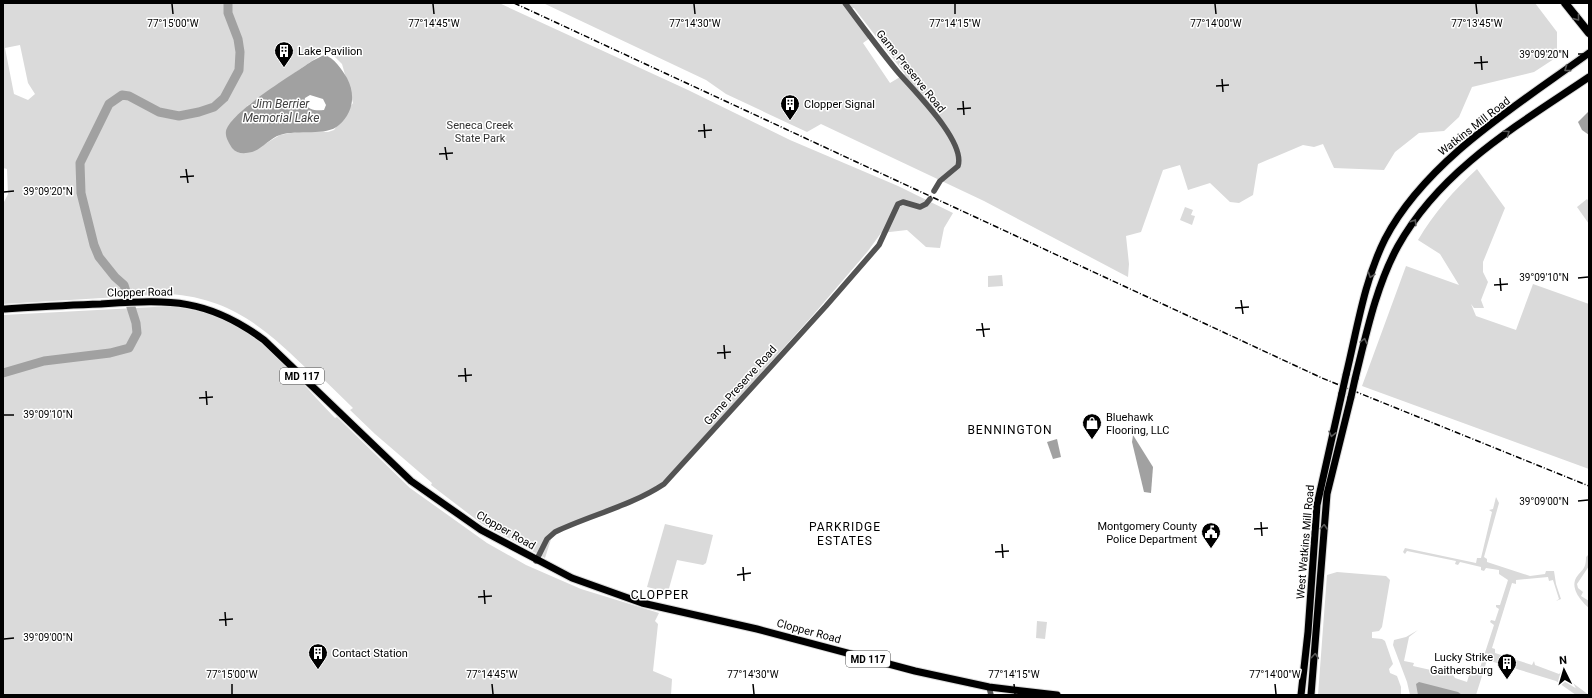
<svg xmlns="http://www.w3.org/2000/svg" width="1592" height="698" viewBox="0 0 1592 698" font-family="Roboto,sans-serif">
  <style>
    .green { fill: #dadada; fill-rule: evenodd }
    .water { fill: #a1a1a1; fill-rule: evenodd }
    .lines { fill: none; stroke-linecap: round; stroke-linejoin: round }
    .river { stroke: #a1a1a1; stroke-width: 9 }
    .major-casing { stroke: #dbdbdb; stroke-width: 9 }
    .highway-casing { stroke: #dbdbdb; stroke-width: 10 }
    .minor { stroke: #535353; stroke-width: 5.5 }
    .major { stroke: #000; stroke-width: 7 }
    .highway { stroke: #000; stroke-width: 8 }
    .rail { stroke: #000; stroke-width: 1.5; stroke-dasharray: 6 2 1 2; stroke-linecap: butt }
    .major-bridge-casing { stroke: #dbdbdb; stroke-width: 9; stroke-linecap: butt }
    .major-bridge { stroke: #000; stroke-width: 7 }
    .oneway { stroke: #595959 }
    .ticks { fill: none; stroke: #000; stroke-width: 1.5 }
    .labels { text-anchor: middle; stroke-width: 3; stroke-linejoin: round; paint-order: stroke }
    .shield { fill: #fff; stroke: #4c4c4c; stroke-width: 1 }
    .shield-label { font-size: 10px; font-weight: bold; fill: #000 }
    .poi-label { font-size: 11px; fill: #000; stroke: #fff; text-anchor: start }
    .street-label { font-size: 11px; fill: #000; stroke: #fff }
    .park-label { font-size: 11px; fill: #313131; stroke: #fff }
    .water-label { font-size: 12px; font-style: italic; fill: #424242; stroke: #fff }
    .neighbourhood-label { font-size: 12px; letter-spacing: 1px; fill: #000; stroke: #fff }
    .ticks-label { font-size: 10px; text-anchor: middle; fill: #000; stroke: #fff; stroke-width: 3; stroke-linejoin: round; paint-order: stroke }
  </style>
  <rect width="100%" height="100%" fill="#fff"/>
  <g class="green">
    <path d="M3 3H499L688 90 790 140 898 186 953 213 944 228 940 248 926 247 907 230 881 233 868 251 814 314 669 476C637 504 593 516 554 530L545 558 482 524 431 485 432 483 375 434 350 410 353 408 313 369 309 371C266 329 231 298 169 294L3 304V204L8 194 7 169 3 168ZM20 45 28 83 35 94 28 100 14 94 5 48ZM326 48 342 64 353 103 334 130 328 132 302 131 280 135 253 151 247 106 319 56Z"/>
    <path d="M543 3H1535L1557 32V57L1534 72 1472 87 1459 117 1444 131 1419 133 1395 152 1384 170 1334 168 1323 144 1314 147 1303 145 1258 164 1253 195 1239 203 1230 202 1210 183 1188 190 1180 165 1163 170 1141 232 1126 236 1129 264 1128 277 984 201 821 124 807 132 726 94 706 80ZM854 8 905 74 890 83 863 43 870 38 848 9Z"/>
    <path d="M1477 169 1505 208 1483 262V272L1488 282 1481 300 1484 308H1474L1471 304 1476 316 1516 330 1533 284 1589 304V469L1362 386 1406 266 1459 285 1440 254 1418 240C1434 213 1454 190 1477 169Z"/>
    <path d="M1587 199 1589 202V224L1577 207Z"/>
    <path d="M1185 207 1193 210 1191 215 1195 216 1192 225 1180 220Z"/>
    <path d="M1002 275 1003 286 988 287V276Z"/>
    <path d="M173 306C187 309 201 311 215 316 265 335 299 381 335 418L337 417 410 488 487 543 526 565 581 589 659 613 655 621 658 624 653 671 672 679 671 695H3V315Z"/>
    <path d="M1496 497 1499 503 1484 557 1487 559V562L1530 576 1545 574 1546 571H1554L1556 584 1561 599 1556 601 1559 599 1553 580 1549 581 1548 577 1516 580V584L1512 583 1492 648 1495 649V653L1532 665 1534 661 1535 665 1559 674 1562 671V675L1589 695H1576L1556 681 1487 660 1476 695H1410L1407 682 1393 645 1394 640 1406 637 1418 630 1409 637 1404 661 1414 663 1413 666 1453 675 1455 678 1467 682 1471 669 1479 671 1494 625 1490 622 1491 620 1495 621 1499 609 1496 607V605H1500L1508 580 1499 574V570L1486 568 1484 571 1481 570V567L1460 562 1458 565 1455 564 1456 561 1407 551 1405 554 1403 552 1405 548 1476 563 1477 558H1481L1492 512 1489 510 1493 509Z"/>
    <path d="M665 524 713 535 706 563 703 565 677 560 668 592 647 587Z"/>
    <path d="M1589 554V566L1577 584 1578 588 1583 592 1581 596 1589 601V608C1582 602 1570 589 1576 578 1582 569 1586 570 1586 557Z"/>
    <path d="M1337 572 1386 576 1390 580 1382 627 1379 631 1372 632V638L1382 639 1385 641 1393 664 1389 669 1390 673 1397 676 1401 687V695H1318L1327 575Z"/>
    <path d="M1037 621 1047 622 1045 639 1036 638Z"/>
  </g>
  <g class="water">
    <path d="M324 55C334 57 342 70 347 78 356 95 353 113 339 125 326 137 298 129 280 135 270 138 262 149 252 152 244 154 237 154 232 148 229 143 225 137 226 131 230 112 295 73 312 61ZM310 95 323 99 326 105 324 110C315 111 309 110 304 103L305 98Z"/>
    <path d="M1589 111V135L1582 130 1578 122Z"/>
    <path d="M1133 435 1153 467 1151 493 1144 492 1132 442Z"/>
    <path d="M1057 439 1061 457 1053 459 1047 442Z"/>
    <path d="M1419 682 1458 692 1462 695H1418L1416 684Z"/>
  </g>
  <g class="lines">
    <path class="river" d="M3 373 44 361 110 353 129 348 137 333 136 323 124 285 115 277 99 257 94 245 81 193 80 163 109 104 122 95 129 96 159 112 179 116 199 112 214 107 224 98 239 70 240 52 238 39 228 13V3"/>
    <defs>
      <g id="major">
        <path d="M3 309C36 307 68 305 101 304 169 300 206 297 264 340L411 481 481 530 572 578 642 603 757 629 915 671 989 687 1057 695"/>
        <path d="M1346 375C1357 330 1364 281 1385 239 1426 160 1519 104 1589 53"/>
        <path d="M1355 379C1366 335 1376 286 1398 246 1441 169 1518 125 1589 77"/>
        <path d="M1301 695 1308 632 1317 505 1342 393"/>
        <path d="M1311 695 1327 494 1351 397"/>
      </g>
      <path id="highway" d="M1565 3 1589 33"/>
    </defs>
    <use href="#major" class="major-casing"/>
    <use href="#highway" class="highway-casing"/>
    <g class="minor">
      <path d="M845 3C862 26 879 49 897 71 913 90 966 141 958 166L940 181 934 191"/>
      <path d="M536 561 547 539 555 532C590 515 631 506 664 484L826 306 879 245 898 204 903 202 920 207 926 204 930 199"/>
      <path d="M989 687 991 695"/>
    </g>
    <use href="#major" class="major"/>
    <use href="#highway" class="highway"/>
    <path class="rail" d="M514 3 1322 378 1589 486"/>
    <defs>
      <g id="major-bridge">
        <path d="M1342 393 1346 375"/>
        <path d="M1351 397 1355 379"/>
      </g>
    </defs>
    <use href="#major-bridge" class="major-bridge-casing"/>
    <use href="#major-bridge" class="major-bridge"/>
  </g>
  <defs><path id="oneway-chevron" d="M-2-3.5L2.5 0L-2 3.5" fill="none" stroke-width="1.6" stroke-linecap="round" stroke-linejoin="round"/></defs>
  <g class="oneway">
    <use href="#oneway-chevron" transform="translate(1577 18) rotate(51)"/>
    <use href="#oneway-chevron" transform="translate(1567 69) rotate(144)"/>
    <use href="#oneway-chevron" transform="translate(1507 133) rotate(-35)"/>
    <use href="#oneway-chevron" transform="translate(1414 222) rotate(-57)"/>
    <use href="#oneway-chevron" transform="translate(1371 275) rotate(109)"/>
    <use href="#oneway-chevron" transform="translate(1364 341) rotate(-76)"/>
    <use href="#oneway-chevron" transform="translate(1332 434) rotate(103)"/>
    <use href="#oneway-chevron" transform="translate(1324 527) rotate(-86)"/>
    <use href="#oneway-chevron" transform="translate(1315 656) rotate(-85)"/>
  </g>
  <path class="ticks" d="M172 4 173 14M433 4 434 14M694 4 695 14M955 4V14M1215 4 1216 14M1476 4 1477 14M1578 54H1588M1481 56 1482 70M1474 63 1488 62M1222 79 1223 92M1216 86 1229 85M963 101 964 115M957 109 971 108M704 124 705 138M698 131 712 130M445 147 447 160M439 154 453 153M186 169 188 183M180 177 194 176M4 192 14 191M1500 278 1501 291M1578 278 1588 277M1494 285 1508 284M1241 300 1243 314M1235 308 1249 307M982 323 984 337M976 330 990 329M724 345 725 359M717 353 731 352M465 368 466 382M458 376 472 375M206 391 207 405M199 398 213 397M4 415H14M1578 501 1588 500M1261 522 1262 536M1254 529 1268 528M1002 544 1003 558M995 552 1009 551M743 567 744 581M737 575 751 573M484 590 485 604M478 597 492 596M225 612 226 626M219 620 233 619M4 639 14 638M232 684V694M492 684 493 694M753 684 754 694M1014 684 1015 694M1275 684 1276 694"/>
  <defs>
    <symbol id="building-pin" viewBox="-11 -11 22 30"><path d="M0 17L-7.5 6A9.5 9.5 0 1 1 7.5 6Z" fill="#000" stroke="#fff"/><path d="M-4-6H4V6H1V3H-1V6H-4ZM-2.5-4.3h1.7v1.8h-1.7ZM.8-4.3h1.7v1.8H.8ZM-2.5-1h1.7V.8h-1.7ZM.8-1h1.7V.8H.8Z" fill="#fff"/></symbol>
    <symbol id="shop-pin" viewBox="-11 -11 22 30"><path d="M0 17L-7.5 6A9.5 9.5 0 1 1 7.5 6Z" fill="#000" stroke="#fff"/><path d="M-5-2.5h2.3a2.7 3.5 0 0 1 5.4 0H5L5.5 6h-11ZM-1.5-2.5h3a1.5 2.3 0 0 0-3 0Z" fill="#fff"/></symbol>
    <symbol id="civic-pin" viewBox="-11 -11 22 30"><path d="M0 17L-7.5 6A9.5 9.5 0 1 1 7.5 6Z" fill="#000" stroke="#fff"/><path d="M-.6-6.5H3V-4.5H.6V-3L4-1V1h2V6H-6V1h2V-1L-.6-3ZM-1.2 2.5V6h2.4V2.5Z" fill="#fff"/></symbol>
  </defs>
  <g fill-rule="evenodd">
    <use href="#building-pin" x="273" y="40" width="22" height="30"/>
    <use href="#building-pin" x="779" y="93" width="22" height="30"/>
    <use href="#shop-pin" x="1081" y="412" width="22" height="30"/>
    <use href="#civic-pin" x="1200" y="521" width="22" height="30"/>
    <use href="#building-pin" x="307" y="642" width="22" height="30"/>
    <use href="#building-pin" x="1496" y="652" width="22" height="30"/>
  </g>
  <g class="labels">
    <g class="shield">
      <rect x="280" y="368" width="44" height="16" rx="3"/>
      <rect x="846" y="651" width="44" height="16" rx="3"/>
    </g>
    <g class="shield-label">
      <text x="302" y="380">MD 117</text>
      <text x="868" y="663">MD 117</text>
    </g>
    <g class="poi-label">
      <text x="298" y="55">Lake Pavilion</text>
      <text x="804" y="108">Clopper Signal</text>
      <text x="1106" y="421">Bluehawk<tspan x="1106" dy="13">Flooring, LLC</tspan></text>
      <text x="1197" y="530" text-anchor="end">Montgomery County<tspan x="1197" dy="13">Police Department</tspan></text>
      <text x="332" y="657">Contact Station</text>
      <text x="1493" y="661" text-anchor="end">Lucky Strike<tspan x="1493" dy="13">Gaithersburg</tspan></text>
    </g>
    <g class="street-label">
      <text transform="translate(911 71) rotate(51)" y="4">Game Preserve Road</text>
      <text transform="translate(1474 126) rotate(-38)" y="4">Watkins Mill Road</text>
      <text transform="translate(140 292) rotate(-1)" y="4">Clopper Road</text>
      <text transform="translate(740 385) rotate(-48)" y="4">Game Preserve Road</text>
      <text transform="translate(506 530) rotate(30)" y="4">Clopper Road</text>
      <text transform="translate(1305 542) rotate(-85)" y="4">West Watkins Mill Road</text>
      <text transform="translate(809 631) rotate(15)" y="4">Clopper Road</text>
    </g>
    <g class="park-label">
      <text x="480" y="129">Seneca Creek<tspan x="480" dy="13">State Park</tspan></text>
    </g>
    <g class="water-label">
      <text x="281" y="108">Jim Berrier<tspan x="281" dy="14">Memorial Lake</tspan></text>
    </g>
    <g class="neighbourhood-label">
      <text x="1010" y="434">BENNINGTON</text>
      <text x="845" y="531">PARKRIDGE<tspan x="845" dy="14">ESTATES</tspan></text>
      <text x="660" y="599">CLOPPER</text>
    </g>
  </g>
  <g class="ticks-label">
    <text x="173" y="27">77°15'00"W</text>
    <text x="434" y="27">77°14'45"W</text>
    <text x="695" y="27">77°14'30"W</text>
    <text x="955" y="27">77°14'15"W</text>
    <text x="1216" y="27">77°14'00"W</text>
    <text x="1477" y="27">77°13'45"W</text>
    <text x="1544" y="58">39°09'20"N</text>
    <text x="48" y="195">39°09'20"N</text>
    <text x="1544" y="281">39°09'10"N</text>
    <text x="48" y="418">39°09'10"N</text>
    <text x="1544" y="505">39°09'00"N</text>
    <text x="48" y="641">39°09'00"N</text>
    <text x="232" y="678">77°15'00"W</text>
    <text x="492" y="678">77°14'45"W</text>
    <text x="753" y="678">77°14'30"W</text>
    <text x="1014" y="678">77°14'15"W</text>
    <text x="1275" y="678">77°14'00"W</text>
  </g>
  <rect width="1592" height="698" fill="none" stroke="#000000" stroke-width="8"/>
  <g transform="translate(1564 670) rotate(355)" stroke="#ffffff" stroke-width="3" paint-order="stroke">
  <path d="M0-3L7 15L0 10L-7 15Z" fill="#000000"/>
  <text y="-6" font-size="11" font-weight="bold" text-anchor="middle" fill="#000000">N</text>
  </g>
</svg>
